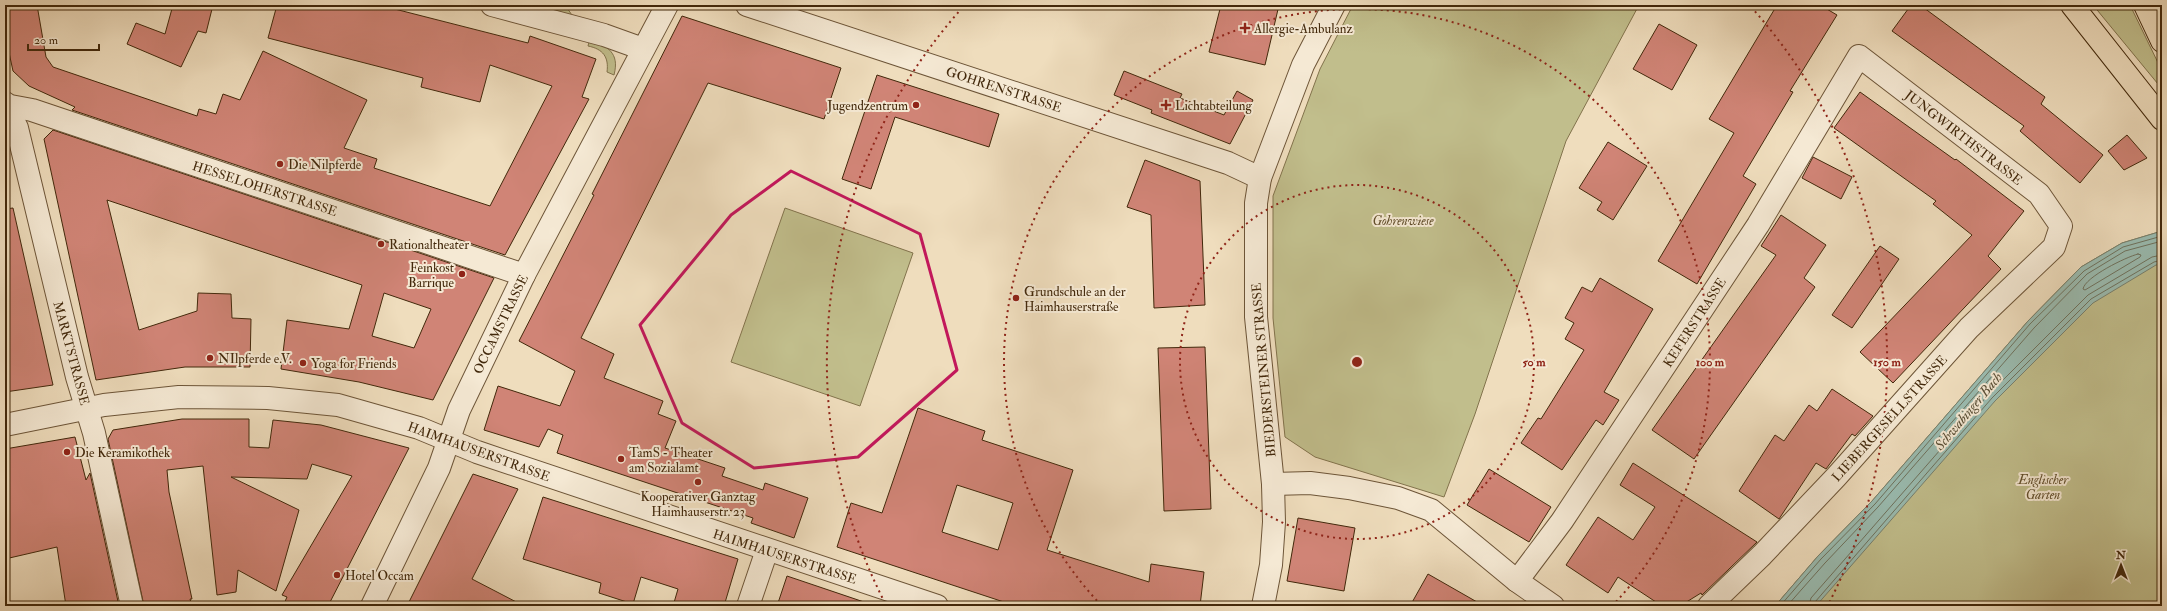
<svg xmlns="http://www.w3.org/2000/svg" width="2167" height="611" viewBox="0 0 2167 611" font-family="'IM FELL Double Pica',serif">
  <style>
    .green { fill: #c1be8c; stroke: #82734c }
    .water { fill: #9abcb1; stroke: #77816f }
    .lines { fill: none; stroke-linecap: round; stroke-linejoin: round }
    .shore { stroke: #6e725e; stroke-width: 1 }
    .building { fill: #d08476; stroke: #42280b; fill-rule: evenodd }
    .minor-casing { stroke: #6d5538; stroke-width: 24 }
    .trunk-casing { stroke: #42280b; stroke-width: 24 }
    .minor { stroke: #f5e9d4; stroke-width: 22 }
    .trunk { stroke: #efddbd; stroke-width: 22 }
    .marked { fill: none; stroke: #c2185b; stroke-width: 3; stroke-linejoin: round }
    .ring { fill: none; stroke: #8f2418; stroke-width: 2; stroke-dasharray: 2 4 }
    .poi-dot { fill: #8f2418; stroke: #f5e9d4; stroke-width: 1.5 }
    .labels { text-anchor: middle; stroke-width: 4; stroke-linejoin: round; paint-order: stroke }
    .poi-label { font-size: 13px; fill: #42280b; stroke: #f5e9d4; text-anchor: start }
    .street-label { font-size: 13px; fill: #42280b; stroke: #f5e9d4 }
    .park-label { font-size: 13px; font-style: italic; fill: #624e2b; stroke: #f5e9d4 }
    .water-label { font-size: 14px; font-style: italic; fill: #584d34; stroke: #f5e9d4 }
    .centre { fill: #8f2418; stroke: #f5e9d4; stroke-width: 2 }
    .ring-label { font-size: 12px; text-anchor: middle; font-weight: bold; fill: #8f2418; stroke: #f5e9d4; stroke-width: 4; stroke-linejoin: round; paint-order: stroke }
  </style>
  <rect width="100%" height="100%" fill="#efddbd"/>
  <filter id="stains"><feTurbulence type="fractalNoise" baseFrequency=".005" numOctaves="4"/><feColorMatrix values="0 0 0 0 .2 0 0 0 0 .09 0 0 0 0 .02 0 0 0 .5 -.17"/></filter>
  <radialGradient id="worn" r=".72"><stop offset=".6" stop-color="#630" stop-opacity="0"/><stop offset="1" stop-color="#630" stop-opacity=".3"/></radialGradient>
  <g class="green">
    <path d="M520 5H565L574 18Z"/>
    <path d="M1353 5H1639L1566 141 1475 414 1444 497 1315 457 1285 437 1273 318V196L1320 69Z"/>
    <path d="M2093 5H2130L2162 71V81L2158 84Z"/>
    <path d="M590 38C607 47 620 52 614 75L607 72C609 57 603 49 588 46Z"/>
    <path d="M785 208 913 253 860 406 731 362Z"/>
    <path d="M2162 231V606H1775L1818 556 1872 501 2028 321 2081 267 2122 243Z"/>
  </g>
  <path class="water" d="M2162 231V264L2156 265 2093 303 1995 401 1816 606H1775L1818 556 1872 501 2028 321 2081 267 2122 243Z"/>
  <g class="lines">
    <g class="shore">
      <path d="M2138 254 2141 255 2140 257 2085 290 2083 289C2085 277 2126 257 2138 254Z"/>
      <path d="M1780 606 1821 559 1875 504 2030 324 2084 271 2123 247 2162 236"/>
      <path d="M1787 606 1825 563 1878 507 2034 328 2087 274 2125 251 2162 241"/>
      <path d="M1809 606 1811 598 1988 395 2088 295 2152 257 2162 255"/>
      <path d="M1814 606 1815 602 1992 398 2091 299 2154 262 2162 260"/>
    </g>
  </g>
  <g class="building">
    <path d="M5 5H37L46 57 53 67 197 116 199 109 216 114 223 94 240 100 263 51 367 100 344 148 377 159 374 168 490 206 552 86 490 65 480 102 421 87 423 78 268 38 277 5H379L528 43 530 36 596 59 582 97 589 99 505 255 72 110 75 107 29 86 13 71 5 34Z"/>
    <path d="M173 5H213L206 33 198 31 181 67 127 44 136 23 165 34Z"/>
    <path d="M1221 5H1279L1265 65 1209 52Z"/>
    <path d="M1777 5H1820L1837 15 1790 91 1793 92 1743 176 1756 184 1697 284 1658 261 1734 133 1709 119Z"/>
    <path d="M1911 5H1920L2045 97 2041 104 2103 155 2080 183 2020 131 2024 126 1892 31Z"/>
    <path d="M682 16 841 68 824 119 708 83 581 338 614 354 604 378 663 401 658 414 676 421 665 448 725 468 722 476 763 490 765 483 808 498 794 538 751 523 753 518 557 453 563 435 548 429 539 447 484 430 498 386 560 406 575 371 519 341 594 195 592 194Z"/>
    <path d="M1659 24 1697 45 1672 90 1633 69Z"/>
    <path d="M1124 71 1182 94 1180 98 1224 115 1237 91 1253 100 1230 144 1151 113 1152 110 1114 95Z"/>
    <path d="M877 75 999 114 989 147 895 117 871 189 842 179Z"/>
    <path d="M1860 92 1955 160 1956 159 2024 211 1988 256 2001 269 1893 383 1860 352 1972 235 1933 204 1936 201 1834 128Z"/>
    <path d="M53 130 494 278 433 400 359 382 281 369 287 320 349 329 362 285 107 200 139 330 197 311 198 293 231 294 232 318 251 319 250 367H185L96 380 44 139ZM384 293 431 309 414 348 372 336Z"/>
    <path d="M2127 135 2147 158 2124 170 2108 151Z"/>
    <path d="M1608 142 1647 166 1613 220 1597 210 1602 202 1579 188Z"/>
    <path d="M1813 157 1852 177 1841 199 1802 178Z"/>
    <path d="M1145 160 1200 181 1205 305 1154 308 1151 215 1127 207Z"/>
    <path d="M13 208 53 385 5 392V209Z"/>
    <path d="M1781 215 1826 245 1804 278 1815 287 1694 459 1652 430 1776 255 1761 246Z"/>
    <path d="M1880 246 1899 259 1852 328 1832 315Z"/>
    <path d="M1600 278 1653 309 1604 392 1619 400 1603 425 1596 420 1562 470 1521 443 1538 418 1541 419 1584 350 1565 339 1574 323 1565 318 1582 287 1592 292Z"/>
    <path d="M1205 347 1211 509 1164 511 1158 348Z"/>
    <path d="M1832 389 1873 416 1855 436 1852 434 1826 469 1816 463 1779 519 1739 491 1775 435 1784 441 1809 405 1817 411Z"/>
    <path d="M918 408 985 431 982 440 1073 470 1047 550 1149 582 1151 564 1204 572 1200 606H1016L837 547 851 503 882 513ZM957 485 1013 503 998 550 942 532Z"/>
    <path d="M182 419H249V447L269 448 273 420 321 425 409 448 328 606H283L287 597 282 595 352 476 312 464 307 479 231 477 299 510 276 591 238 570 236 592 217 595 203 466 167 470 169 492 192 599H190L192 606H144L108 439 113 430Z"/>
    <path d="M75 437 86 480 90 473 119 606H66L57 547 5 559V449Z"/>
    <path d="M1633 463 1757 542 1702 595 1701 593 1680 606H1662L1618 577 1608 593 1566 565 1598 517 1633 540 1655 507 1620 485Z"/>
    <path d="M1489 469 1551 507 1529 542 1467 505Z"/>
    <path d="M473 474 518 489 472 579 524 606H407Z"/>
    <path d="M543 497 738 559 724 606H673L678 589 641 577 633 604 599 593 601 583 523 559Z"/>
    <path d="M1298 518 1355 528 1344 591 1287 581Z"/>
    <path d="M1428 574 1484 606H1410Z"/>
    <path d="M787 576 867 603 866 606H777Z"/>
  </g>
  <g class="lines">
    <defs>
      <g id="minor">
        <path d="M492 5 604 35 643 49"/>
        <path d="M747 5 1228 163 1260 178"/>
        <path d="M5 103 17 128 77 377 94 433 132 606"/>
        <path d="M5 105 32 110 524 275"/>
        <path d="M5 425 104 405 179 397 268 398 338 405 419 428 477 452 937 606"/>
        <path d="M1273 484 1310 483 1349 488 1398 498 1431 510 1517 581 1553 606"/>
        <path d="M1517 581 1562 521 1758 225 1859 56 2039 194 2061 226 2054 247 1969 328 1836 477 1762 555 1709 606"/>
        <path d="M372 606 439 468 459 410 524 275 667 5"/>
        <path d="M748 606 767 550"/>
        <path d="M1263 606 1271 565 1274 522 1273 484 1256 317V203L1260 178 1303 65 1334 5"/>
      </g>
      <g id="trunk">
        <path d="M2072 5 2162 119"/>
        <path d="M2145 5 2162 41"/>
      </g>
    </defs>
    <use href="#minor" class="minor-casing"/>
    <use href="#trunk" class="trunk-casing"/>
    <use href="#minor" class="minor"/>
    <use href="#trunk" class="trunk"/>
  </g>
  <path class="marked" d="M791 171 920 234 957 370 858 457 754 468 682 423 640 325 731 215Z"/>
  <g class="ring">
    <circle cx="1357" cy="362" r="177"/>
    <path d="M1101 605A353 353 0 1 1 1613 605"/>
    <path d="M885 603A530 530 0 0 1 963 7M1751 7A530 530 0 0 1 1829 603"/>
  </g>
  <g class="poi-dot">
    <path d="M1243 22h4v4h4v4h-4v4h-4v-4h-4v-4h4z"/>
    <circle cx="916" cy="105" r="4"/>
    <path d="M1164 99h4v4h4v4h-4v4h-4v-4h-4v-4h4z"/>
    <circle cx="280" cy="164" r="4"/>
    <circle cx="381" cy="244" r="4"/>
    <circle cx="462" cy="274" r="4"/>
    <circle cx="1016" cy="298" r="4"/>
    <circle cx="210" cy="358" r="4"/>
    <circle cx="303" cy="363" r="4"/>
    <circle cx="67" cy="452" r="4"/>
    <circle cx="621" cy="459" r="4"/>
    <circle cx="698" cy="482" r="4"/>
    <circle cx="337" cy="575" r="4"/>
  </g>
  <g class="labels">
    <g class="poi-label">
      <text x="1254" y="33">Allergie-Ambulanz</text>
      <text x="908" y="110" text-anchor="end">Jugendzentrum</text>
      <text x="1175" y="110">Lichtabteilung</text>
      <text x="288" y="169">Die Nilpferde</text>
      <text x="389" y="249">Rationaltheater</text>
      <text x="454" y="272" text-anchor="end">Feinkost<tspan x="454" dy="15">Barrique</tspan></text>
      <text x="1024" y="296">Grundschule an der<tspan x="1024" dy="15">Haimhauserstraße</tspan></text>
      <text x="218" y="363">NIlpferde e.V.</text>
      <text x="311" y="368">Yoga for Friends</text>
      <text x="75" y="457">Die Keramikothek</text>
      <text x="629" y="457">TamS - Theater<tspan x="629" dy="15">am Sozialamt</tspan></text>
      <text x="698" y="501" text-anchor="middle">Kooperativer Ganztag<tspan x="698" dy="15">Haimhauserstr. 23</tspan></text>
      <text x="345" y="580">Hotel Occam</text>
    </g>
    <g class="street-label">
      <text transform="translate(1004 89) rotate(18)" y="5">GOHRENSTRASSE</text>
      <text transform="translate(1964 137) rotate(38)" y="5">JUNGWIRTHSTRASSE</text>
      <text transform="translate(265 188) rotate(18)" y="5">HESSELOHERSTRASSE</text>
      <text transform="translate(1694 322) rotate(-57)" y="5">KEFERSTRASSE</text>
      <text transform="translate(500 324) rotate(-64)" y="5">OCCAMSTRASSE</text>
      <text transform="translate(72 353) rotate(75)" y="5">MARKTSTRASSE</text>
      <text transform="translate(1263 370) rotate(-95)" y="5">BIEDERSTEINER STRASSE</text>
      <text transform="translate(1889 418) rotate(-48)" y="5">LIEBERGESELLSTRASSE</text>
      <text transform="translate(479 451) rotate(20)" y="5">HAIMHAUSERSTRASSE</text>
      <text transform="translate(785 556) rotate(18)" y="5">HAIMHAUSERSTRASSE</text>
    </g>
    <g class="park-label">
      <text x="1403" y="225">Gohrenwiese</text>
      <text x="2043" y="484">Englischer<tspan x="2043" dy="15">Garten</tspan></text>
    </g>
    <g class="water-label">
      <text transform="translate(1968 411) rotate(-50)" y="5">Schwabinger Bach</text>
    </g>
  </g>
  <circle cx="1357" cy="362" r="6" class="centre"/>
  <g class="ring-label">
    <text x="1534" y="366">50 m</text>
    <text x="1710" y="366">100 m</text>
    <text x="1887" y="366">150 m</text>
  </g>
  <rect width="2167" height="611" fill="none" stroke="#efddbd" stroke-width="20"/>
  <rect x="6" y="6" width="2155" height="599" fill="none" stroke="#42280b" stroke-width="2"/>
  <rect x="10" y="10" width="2147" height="591" fill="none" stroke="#42280b"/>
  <g transform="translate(2121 565)" stroke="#f5e9d4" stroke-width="3" paint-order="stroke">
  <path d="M0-3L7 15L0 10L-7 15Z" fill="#42280b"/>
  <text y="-6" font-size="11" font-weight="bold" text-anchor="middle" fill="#42280b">N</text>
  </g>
  <path d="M28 44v6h71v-6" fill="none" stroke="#42280b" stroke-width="2"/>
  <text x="34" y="44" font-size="12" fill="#42280b" stroke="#f5e9d4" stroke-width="3" paint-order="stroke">20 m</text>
  <rect width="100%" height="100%" filter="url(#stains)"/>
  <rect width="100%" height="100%" fill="url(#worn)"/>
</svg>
